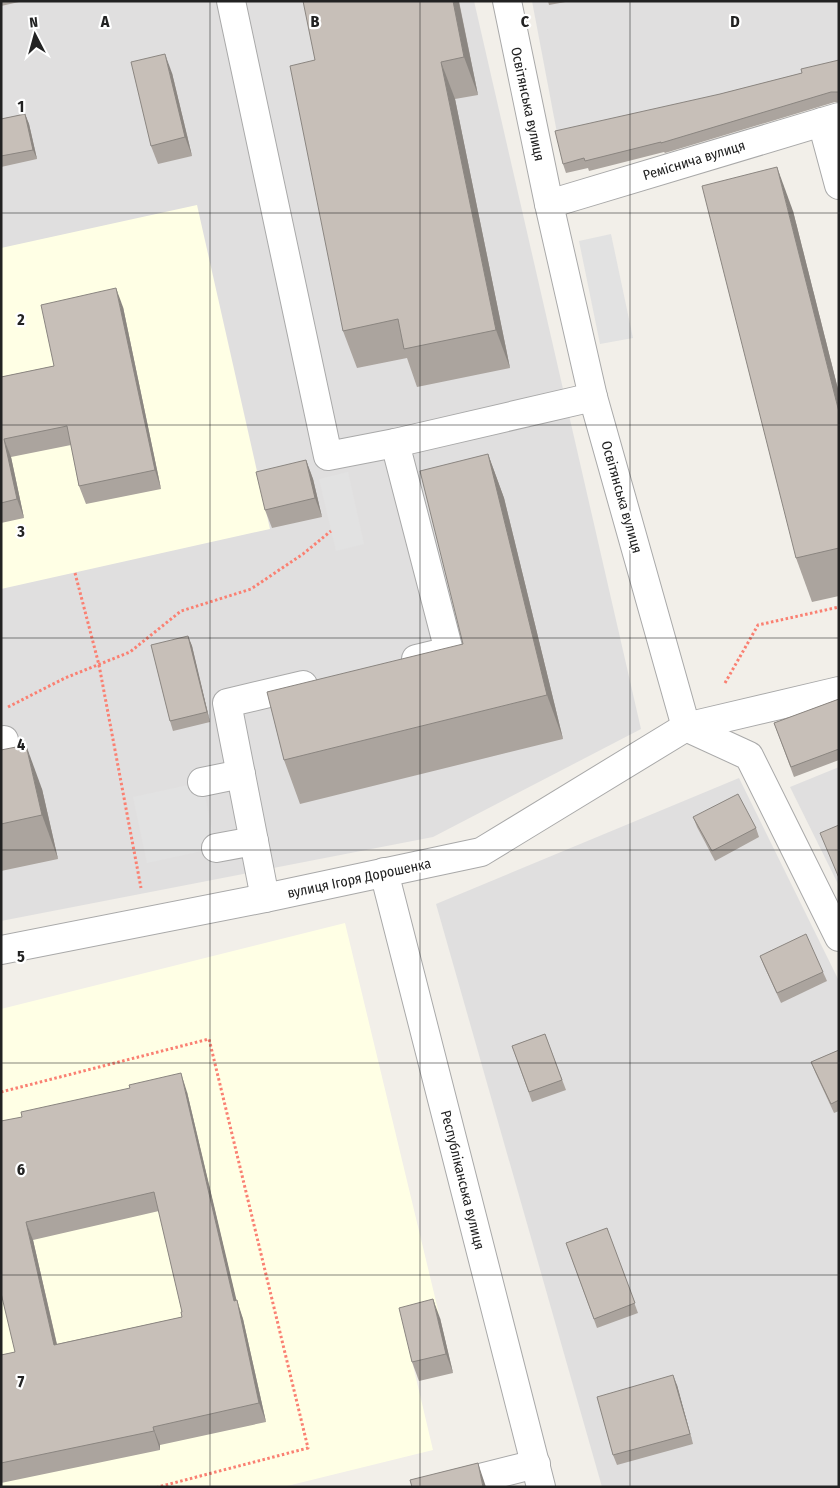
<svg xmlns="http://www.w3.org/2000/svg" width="840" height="1488" viewBox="0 0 840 1488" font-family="'Fira Sans Condensed',sans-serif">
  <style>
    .residential { fill: #e0dfdf }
    .education { fill: #ffffe5 }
    .parking { fill: #e2e2e2 }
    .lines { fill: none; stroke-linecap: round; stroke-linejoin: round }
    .minor-casing { stroke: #a9a9a9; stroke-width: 30 }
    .path { stroke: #fa8072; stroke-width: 3; stroke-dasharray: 2.5 2.5; stroke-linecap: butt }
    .minor { stroke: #fff; stroke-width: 28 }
    .wall { fill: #aba49e; fill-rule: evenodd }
    .shaded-wall { fill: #8b8681 }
    .building { fill: #c7bfb8; stroke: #8b8681; fill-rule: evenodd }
    .grid { fill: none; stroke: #222; stroke-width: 1; stroke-opacity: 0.55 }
    .labels { text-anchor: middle; stroke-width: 4.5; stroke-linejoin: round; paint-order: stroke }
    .street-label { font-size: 14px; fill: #222; stroke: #fff }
    .grid-label { font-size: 16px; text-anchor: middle; font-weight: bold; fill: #222; stroke: #fff; stroke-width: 4.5; stroke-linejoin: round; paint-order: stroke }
  </style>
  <rect width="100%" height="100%" fill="#f2efe9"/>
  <g class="residential">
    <path d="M1 1H474L641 729 433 837 1 921Z"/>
    <path d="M532 1H839V71L557 133Z"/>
    <path d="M839 767V886L790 787Z"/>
    <path d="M739 778 839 981V1487H602L436 904Z"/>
  </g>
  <g class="education">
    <path d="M197 205 270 529 1 589V248Z"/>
    <path d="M345 923 439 1314 403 1323 433 1450 283 1487H1V1009Z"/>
  </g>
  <g class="parking">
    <path d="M611 234 633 338 600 344 579 241Z"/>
    <path d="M348 472 364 544 336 551 319 479Z"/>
    <path d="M202 782 216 848 147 863 133 797Z"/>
  </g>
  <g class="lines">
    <defs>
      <g id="minor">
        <path d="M231 1 328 456 395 443"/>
        <path d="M507 1 549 204 593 397 686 727"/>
        <path d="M822 122 839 185"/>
        <path d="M549 204 839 117"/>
        <path d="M416 659 449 651 395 443 593 397"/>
        <path d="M686 727 749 756 839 937"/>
        <path d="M1 741 4 740"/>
        <path d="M202 782 241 774"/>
        <path d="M216 848 254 841"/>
        <path d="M384 872 541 1487"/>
        <path d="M265 898 227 703 303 685"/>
        <path d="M1 950 265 898 481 852 686 727 839 691"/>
        <path d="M444 1487 536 1464"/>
      </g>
    </defs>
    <use href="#minor" class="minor-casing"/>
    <g class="path">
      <path d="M75 573 99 665 141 888"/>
      <path d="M725 683 758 625 839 607"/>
      <path d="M8 707 65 678 130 652 181 611 251 589 303 554 331 531"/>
      <path d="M1 1092 209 1039 308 1448 158 1487"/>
    </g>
    <use href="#minor" class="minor"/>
  </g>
  <g class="wall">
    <path d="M1 1H19V2L1 6Z"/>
    <path d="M459 1 478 95 455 99 510 368 417 387 407 358 357 368 343 331 315 60Z"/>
    <path d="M548 1H571L549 5Z"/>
    <path d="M839 60V102H835L665 153 664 152 589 171 588 168 566 173 563 164 720 94 802 73Z"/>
    <path d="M172 73 192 156 158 164 151 146Z"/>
    <path d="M25 114 29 124 37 159 1 167V119Z"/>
    <path d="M793 211 839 393V596L812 602 796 558Z"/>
    <path d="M123 307 161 489 86 504 79 486 71 445 11 457 24 518 1 523V377L54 366Z"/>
    <path d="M488 454 504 498 563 739 300 804 284 760 463 644Z"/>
    <path d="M306 460 313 479 322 517 272 528 265 510Z"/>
    <path d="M188 636 192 646 210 722 173 731 170 721Z"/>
    <path d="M839 699V760L794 777 774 723Z"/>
    <path d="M1 750 42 789 58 859 1 871Z"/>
    <path d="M693 817 756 828 759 837 715 861 697 827Z"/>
    <path d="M760 956 823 972 827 981 781 1003 764 966Z"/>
    <path d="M545 1034 566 1090 532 1102 512 1046Z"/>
    <path d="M839 1050V1111L834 1113 815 1072 811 1062Z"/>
    <path d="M187 1092 236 1300 243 1319 266 1422 160 1445V1450L1 1483V1355L15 1352 1 1121ZM159 1211 182 1312V1317L57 1344 33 1240Z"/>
    <path d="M607 1228 638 1313 597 1328 566 1243Z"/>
    <path d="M440 1318 453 1373 419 1381 412 1362Z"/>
    <path d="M677 1385 693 1444 617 1465 613 1455Z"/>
  </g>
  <g class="shaded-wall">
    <path d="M453 1H459V3L478 95 464 57Z"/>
    <path d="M165 54 172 73 192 156 185 137Z"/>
    <path d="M441 62 455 99 510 368 496 330Z"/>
    <path d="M25 114 29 124 37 159 33 150Z"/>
    <path d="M777 167 793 211 839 393V412Z"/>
    <path d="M116 288 123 307 161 489 155 470Z"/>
    <path d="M4 439 11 457 24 518 17 499Z"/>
    <path d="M488 454 504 498 563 739 547 695Z"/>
    <path d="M306 460 313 479 322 517 315 498Z"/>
    <path d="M188 636 192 646 210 722 207 712Z"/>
    <path d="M26 745 42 789 58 859 42 815Z"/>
    <path d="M181 1073 187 1092 241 1319 234 1301Z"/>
    <path d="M26 1222 33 1240 61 1363 54 1345Z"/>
    <path d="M433 1299 440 1318 453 1373 446 1354Z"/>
    <path d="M237 1300 243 1319 266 1422 259 1403Z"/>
    <path d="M673 1375 677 1385 693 1444 690 1434Z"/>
    <path d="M153 1427 160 1445V1450L154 1431Z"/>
    <path d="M478 1463 486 1487H483Z"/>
  </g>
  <g class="building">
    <path d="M303 1H453L464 57 441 62 496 330 404 349 398 319 343 331 290 66 315 60Z"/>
    <path d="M165 54 185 137 151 146 131 62Z"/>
    <path d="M839 60V92H831L661 143V142L585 161 584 158 563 164 555 131 720 94 802 73 801 69Z"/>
    <path d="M25 114 33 150 1 156V119Z"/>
    <path d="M777 167 839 412V548L796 558 702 186Z"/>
    <path d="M116 288 155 470 79 486 67 426 4 439 17 499 1 503V377L54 366 41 305Z"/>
    <path d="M488 454 547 695 284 760 267 692 463 644 420 471Z"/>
    <path d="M306 460 315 498 265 510 256 472Z"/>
    <path d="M188 636 207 712 170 721 151 645Z"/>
    <path d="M839 699V749L791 767 774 723Z"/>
    <path d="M26 745 42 815 1 824V750Z"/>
    <path d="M738 794 756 828 712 851 693 817Z"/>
    <path d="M839 825V878L820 833Z"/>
    <path d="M806 934 823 972 777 993 760 956Z"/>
    <path d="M545 1034 562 1080 529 1092 512 1046Z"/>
    <path d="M839 1050V1100L831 1104 811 1062Z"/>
    <path d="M181 1073 234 1301 237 1300 259 1403 153 1427 154 1431 1 1463V1355L15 1352 1 1293V1121L22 1117 21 1112 130 1088 129 1085ZM154 1192 182 1312H181L182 1317 54 1345 26 1222Z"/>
    <path d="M607 1228 635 1303 594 1319 566 1243Z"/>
    <path d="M433 1299 446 1354 412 1362 399 1308Z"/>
    <path d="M673 1375 690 1434 613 1455 597 1397Z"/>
    <path d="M478 1463 483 1487H412L410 1480Z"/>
  </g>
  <path class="grid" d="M210 1V1487M420 1V1487M630 1V1487M1 213H839M1 425H839M1 638H839M1 850H839M1 1063H839M1 1275H839"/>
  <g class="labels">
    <g class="street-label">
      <text transform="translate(528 104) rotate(78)" y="5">Освітянська вулиця</text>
      <text transform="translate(694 160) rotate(-17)" y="5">Реміснича вулиця</text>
      <text transform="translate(622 497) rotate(74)" y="5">Освітянська вулиця</text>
      <text transform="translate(359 878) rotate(-12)" y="5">вулиця Ігоря Дорошенка</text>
      <text transform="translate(463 1180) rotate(76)" y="5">Республіканська вулиця</text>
    </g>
  </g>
  <g class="grid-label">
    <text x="105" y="27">A</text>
    <text x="315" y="27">B</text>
    <text x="525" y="27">C</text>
    <text x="735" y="27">D</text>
    <text x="21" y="112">1</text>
    <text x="21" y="325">2</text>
    <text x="21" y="537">3</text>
    <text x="21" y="750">4</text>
    <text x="21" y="962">5</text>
    <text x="21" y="1175">6</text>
    <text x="21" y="1387">7</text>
  </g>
  <rect width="840" height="1488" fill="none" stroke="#222222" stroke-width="5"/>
  <g transform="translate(35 35) rotate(354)" stroke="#ffffff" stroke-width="4" paint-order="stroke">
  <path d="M0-4L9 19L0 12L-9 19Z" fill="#222222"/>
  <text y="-8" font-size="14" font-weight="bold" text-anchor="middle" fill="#222222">N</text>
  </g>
</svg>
